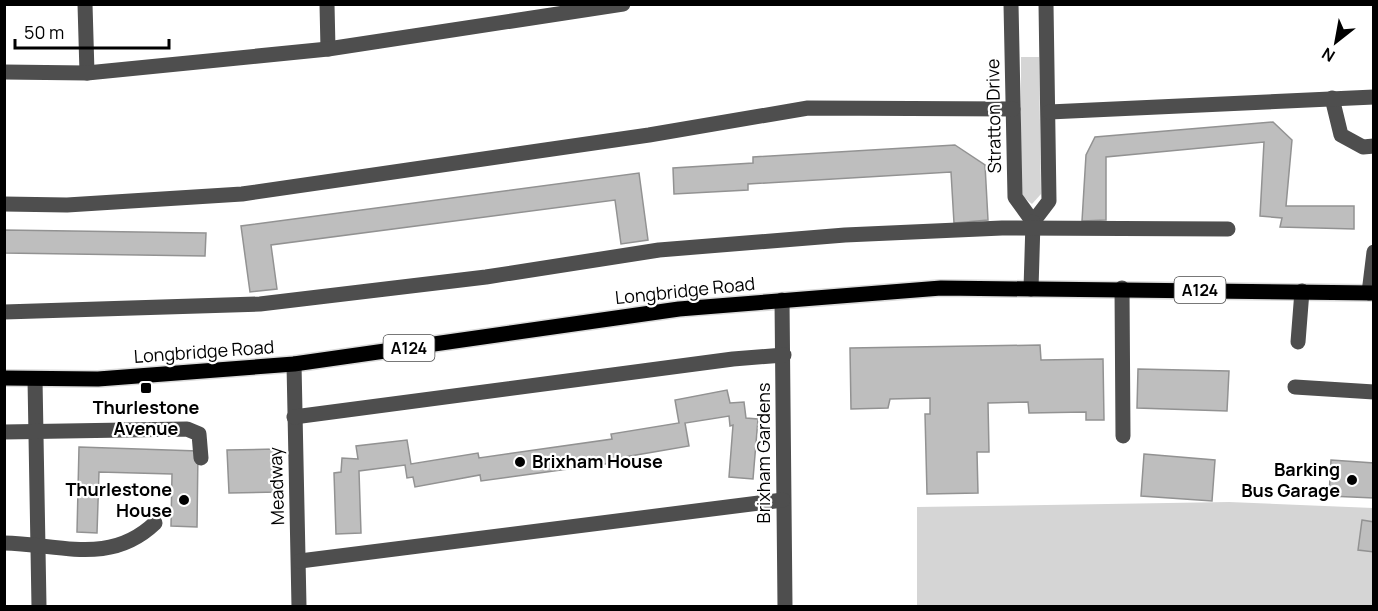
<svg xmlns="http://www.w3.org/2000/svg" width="1378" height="611" viewBox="0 0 1378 611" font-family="Manrope,sans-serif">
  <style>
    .green { fill: #d5d5d5 }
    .building { fill: #bebebe; stroke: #929292; stroke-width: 1.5 }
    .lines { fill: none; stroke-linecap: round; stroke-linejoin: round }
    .major-casing { stroke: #dbdbdb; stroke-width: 18 }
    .minor { stroke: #4e4e4e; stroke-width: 15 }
    .major { stroke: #000; stroke-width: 15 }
    .poi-dot { fill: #000; stroke: #fff; stroke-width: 2 }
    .labels { text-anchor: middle; stroke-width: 4.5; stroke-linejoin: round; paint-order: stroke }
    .shield { fill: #fff; stroke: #4c4c4c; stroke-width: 1.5 }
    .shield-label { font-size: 16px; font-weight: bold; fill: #000 }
    .street-label { font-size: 18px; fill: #000; stroke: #fff }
    .poi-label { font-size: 18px; font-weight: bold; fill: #000; stroke: #fff; text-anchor: end }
  </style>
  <rect width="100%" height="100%" fill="#fff"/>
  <g class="green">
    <path d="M1021 57H1039L1041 194 1032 204 1021 195Z"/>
    <path d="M1229 502 1373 508V606H917V507Z"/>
  </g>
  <g class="building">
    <path d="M1273 122 1292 140 1286 206H1354V229L1280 227 1282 218 1260 216 1264 142 1106 157V220L1082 221 1086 155 1095 137Z"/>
    <path d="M955 145 985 165 988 220 954 223 951 172 748 184V190L674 194 673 168 753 163V157Z"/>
    <path d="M639 173 648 240 621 244 615 200 271 245 277 289 250 292 241 226Z"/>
    <path d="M4 230 206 233 205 256 4 253Z"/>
    <path d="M1040 345 1041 360 1103 359 1104 420H1086V412L1029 413 1028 402 988 403 989 452H977L978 493 927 494 925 414H930V398L890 399 888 408 851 409 850 348Z"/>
    <path d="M1138 369 1229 371 1227 411 1137 408Z"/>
    <path d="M727 390 730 403 744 402 746 418 758 419 753 479 729 477 733 425 730 426 729 416 685 423 689 446 619 458V462L481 481 480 475 415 487 413 477 407 478 405 465 359 471 361 533 336 534 334 473 341 472 342 458 358 459 356 446 407 440 411 464 478 453 479 458 612 439 611 434 679 423 675 400Z"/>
    <path d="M79 447 198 451 197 527 171 526 172 474 99 472 97 533 77 532Z"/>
    <path d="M276 449 278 492 229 493 227 450Z"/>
    <path d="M1144 454 1215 460 1212 501 1141 496Z"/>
    <path d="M1331 460 1374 463V498L1329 496Z"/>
    <path d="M1362 520 1374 522V552L1358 550Z"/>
  </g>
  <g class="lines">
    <defs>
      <path id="major" d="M4 378 98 379 294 364 679 309 941 288 1374 293"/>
    </defs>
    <use href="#major" class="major-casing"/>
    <g class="minor">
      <path d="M85 4 87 73"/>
      <path d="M327 4 328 49"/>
      <path d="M1011 4 1015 197 1033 222 1049 201 1046 4"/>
      <path d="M4 72 87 73 328 49 623 4"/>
      <path d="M1332 98 1341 135 1363 147 1374 146"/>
      <path d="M1049 112 1374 97"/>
      <path d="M4 204 67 205 242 194 649 135 808 108 1013 109"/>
      <path d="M1122 288 1123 436"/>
      <path d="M1031 289 1033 222"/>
      <path d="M1369 293 1374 252"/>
      <path d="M782 300 785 606"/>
      <path d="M4 312 260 304 486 277 659 250 845 235 1002 228 1228 229"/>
      <path d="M1298 342 1302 291"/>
      <path d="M294 364 299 606"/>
      <path d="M35 379 39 606"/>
      <path d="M1295 387 1374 392"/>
      <path d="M294 417 733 359 784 355"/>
      <path d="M4 432 187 429 199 434 201 458"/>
      <path d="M4 543C60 544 110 566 155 523"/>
      <path d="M300 561 783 500"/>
    </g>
    <use href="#major" class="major"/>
  </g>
  <g class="poi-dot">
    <rect x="140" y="382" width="12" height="12" rx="3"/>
    <circle cx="520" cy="462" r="6"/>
    <circle cx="1352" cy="480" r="6"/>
    <circle cx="184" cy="500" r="6"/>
  </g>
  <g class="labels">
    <g class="shield">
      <rect x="1174.5" y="277" width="51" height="26" rx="4.5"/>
      <rect x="383.5" y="335" width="51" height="26" rx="4.5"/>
    </g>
    <g class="shield-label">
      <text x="1200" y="296">A124</text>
      <text x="409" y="354">A124</text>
    </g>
    <g class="street-label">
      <text transform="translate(994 116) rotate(-91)" y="6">Stratton Drive</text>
      <text transform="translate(685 291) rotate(-6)" y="6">Longbridge Road</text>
      <text transform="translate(204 352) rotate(-4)" y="6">Longbridge Road</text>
      <text transform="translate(764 453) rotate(-90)" y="6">Brixham Gardens</text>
      <text transform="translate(277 486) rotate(-92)" y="6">Meadway</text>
    </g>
    <g class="poi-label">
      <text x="146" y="414" text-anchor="middle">Thurlestone<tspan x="146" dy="21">Avenue</tspan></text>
      <text x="532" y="468" text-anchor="start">Brixham House</text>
      <text x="1340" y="476">Barking<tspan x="1340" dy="21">Bus Garage</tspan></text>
      <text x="172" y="496">Thurlestone<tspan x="172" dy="21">House</tspan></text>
    </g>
  </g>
  <rect width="1378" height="611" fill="none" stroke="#000000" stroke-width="12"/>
  <g transform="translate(1336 42) rotate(211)" stroke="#ffffff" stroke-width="4.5" paint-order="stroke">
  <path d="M0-4.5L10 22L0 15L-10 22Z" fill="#000000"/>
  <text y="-9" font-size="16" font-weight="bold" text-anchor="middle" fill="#000000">N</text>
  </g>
  <path d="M15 39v9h154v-9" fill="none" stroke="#000000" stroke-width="3"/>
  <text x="24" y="39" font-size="18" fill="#000000" stroke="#ffffff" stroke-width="4.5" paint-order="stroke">50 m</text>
</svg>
